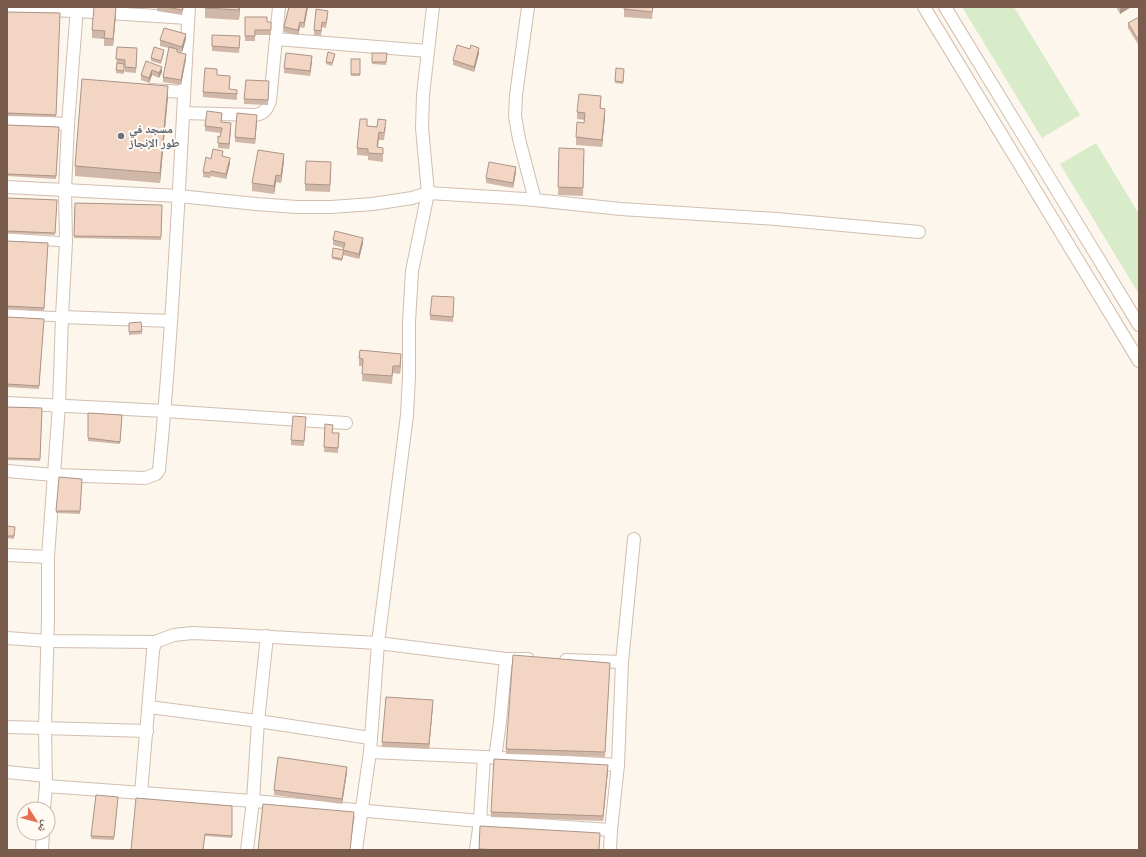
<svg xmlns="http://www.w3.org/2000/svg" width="1146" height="857" viewBox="0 0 1146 857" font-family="'IBM Plex Sans','Noto Naskh Arabic',sans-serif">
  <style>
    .green { fill: #d8ecc9 }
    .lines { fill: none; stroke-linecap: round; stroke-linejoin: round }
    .pedestrian-casing { stroke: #d1beb0; stroke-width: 11 }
    .minor-casing { stroke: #d1beb0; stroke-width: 14 }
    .pedestrian { stroke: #fff; stroke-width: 9 }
    .minor { stroke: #fff; stroke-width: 12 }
    .wall { fill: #d1b7a8 }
    .shaded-wall { fill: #aa9588 }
    .building { fill: #f3d5c3; stroke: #aa9588 }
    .worship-dot { fill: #6b7280; stroke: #fffaf3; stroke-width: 1.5 }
    .labels { text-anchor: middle; stroke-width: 4; stroke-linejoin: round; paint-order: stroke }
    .worship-label { font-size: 12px; font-weight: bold; fill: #5b616d; stroke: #fffaf3; text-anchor: start }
  </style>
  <rect width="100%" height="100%" fill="#fdf6ec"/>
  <g class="green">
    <path d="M962 7H1014L1080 115 1042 138Z"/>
    <path d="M1096 143 1139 214V294L1060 164Z"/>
  </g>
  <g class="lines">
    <defs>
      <g id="pedestrian">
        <path d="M7 238 66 242"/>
        <path d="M7 314 62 317"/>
      </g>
      <g id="minor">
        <path d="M433 7 423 95 422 128 428 193 412 271 409 322V376L407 415 378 643 370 752 484 757 618 765"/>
        <path d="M528 7 516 95 515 116 519 139 535 200"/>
        <path d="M924 7 1139 361"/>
        <path d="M945 7 1139 325"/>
        <path d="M7 9 77 11 188 18"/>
        <path d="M276 39 428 51"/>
        <path d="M151 90 184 92"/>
        <path d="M183 113 256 115C265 113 267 109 270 101L279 7"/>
        <path d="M7 121 68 124"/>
        <path d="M7 187 179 196 256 204 297 207H331L373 204 412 198 428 193 525 199 621 209 776 219 919 232"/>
        <path d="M62 317 171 321"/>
        <path d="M7 403 165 411 346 423"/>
        <path d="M7 471 54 475 145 478 156 474 159 470C174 316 180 161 189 7"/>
        <path d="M7 555 48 557"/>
        <path d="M7 638 48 641 155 642"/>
        <path d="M566 660 622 662 618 765 611 830 610 850"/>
        <path d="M622 662 634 539"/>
        <path d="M149 707 258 721 370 738"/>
        <path d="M7 727 147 731"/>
        <path d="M495 758 500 722 506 659"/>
        <path d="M7 772 46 776"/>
        <path d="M46 786 253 801 480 821 611 830"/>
        <path d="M141 793 153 651 155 642 174 635 192 633 237 635 378 643 506 659H528"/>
        <path d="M44 809 46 786 45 727 48 619V557L59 405 62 317 66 242 65 190 68 124 77 7"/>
        <path d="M42 850 43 833"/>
        <path d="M247 850 253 801 258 721 267 636"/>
        <path d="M356 850 370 752"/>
        <path d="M476 850 480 821 484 757"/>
      </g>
    </defs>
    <use href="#pedestrian" class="pedestrian-casing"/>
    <use href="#minor" class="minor-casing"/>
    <use href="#pedestrian" class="pedestrian"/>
    <use href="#minor" class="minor"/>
  </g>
  <g class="wall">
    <path d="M157 7H184L182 15 157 11Z"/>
    <path d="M205 7H240L239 20 205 18Z"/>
    <path d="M289 7H308L304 28 300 27 298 35 284 32V27Z"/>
    <path d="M624 7H653L652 19 624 17Z"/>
    <path d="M1116 7H1131L1120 14Z"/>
    <path d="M7 12 60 13 56 117 7 116Z"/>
    <path d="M116 14 113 46H104V39L92 38V30Z"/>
    <path d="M328 16 326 28 322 27 321 36 314 35V30Z"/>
    <path d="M245 17 267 22H271V35H255V41H245Z"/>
    <path d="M1139 17V46L1128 28V23Z"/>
    <path d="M186 39 182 52 177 51V52L186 59 181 85 163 82V77L169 48 160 46V40Z"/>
    <path d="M240 42 239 53 212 51V46Z"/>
    <path d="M117 47 137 53 136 73 125 72V65H124V74L116 73Z"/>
    <path d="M470 49 479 53 474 72 453 65V60Z"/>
    <path d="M164 53 161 64 151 61V58Z"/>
    <path d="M372 53H387L386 65 372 64Z"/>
    <path d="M335 56 332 66 326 64V62Z"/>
    <rect x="351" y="59" width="9" height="17"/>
    <path d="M146 61 162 72 159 78 152 75 149 83 141 80V75Z"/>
    <path d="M312 61 310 76 284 73V68Z"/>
    <path d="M624 72 623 84 615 83V81Z"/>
    <path d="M217 75 229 89 237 90V100L203 97V92Z"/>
    <path d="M269 86 268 105 244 104V99Z"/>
    <path d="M168 96 160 183 75 176V166Z"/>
    <path d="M601 104V108L605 116 602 147 576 145V137L584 123 585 120 577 119V112Z"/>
    <path d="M222 118 221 122 231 128 229 149 218 148V143L220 137 221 133 205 131V126Z"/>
    <path d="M257 120 255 144 235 142V137Z"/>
    <path d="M7 125 59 127 56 179 7 176Z"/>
    <path d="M367 126 386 127 384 140H379L378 147 383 155V162L368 160V156L357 155V148Z"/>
    <path d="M559 148 584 157 583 196 558 195Z"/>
    <path d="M223 156 230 163 226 179 211 176 210 178 203 177V172L211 159Z"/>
    <path d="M284 161 281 183 276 182 274 194 252 191V183Z"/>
    <path d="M331 169 330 192 305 191V184Z"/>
    <path d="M516 172 513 188 486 183V178Z"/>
    <path d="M7 198 57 200 55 235 7 233Z"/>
    <path d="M75 203 162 205 161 240 74 238Z"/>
    <path d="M333 240 363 243 359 259 343 255 342 261 332 259V257L343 249 344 248 333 245Z"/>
    <path d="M7 241 48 243 44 311 7 309Z"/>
    <path d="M454 302 453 322 430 320V315Z"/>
    <path d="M7 317 44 319 39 389 7 387Z"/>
    <path d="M129 323 142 331V334L129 335Z"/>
    <path d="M359 358 401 361 400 374 393 373 392 384 362 381 363 366H359Z"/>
    <path d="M7 407 42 408 40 461 7 460Z"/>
    <path d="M88 413 122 415 120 444 88 441Z"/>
    <path d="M306 422 304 446 291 445V440Z"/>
    <path d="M325 424 332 433H339L338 453 324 452Z"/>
    <path d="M82 479 80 514 56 513V511Z"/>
    <path d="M7 526 15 527 14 539 7 538Z"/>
    <path d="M610 663 605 757 506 754V749Z"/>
    <path d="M433 705 429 749 382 747V742Z"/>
    <path d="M608 770 603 821 491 817V812Z"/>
    <path d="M347 772 342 804 274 795V790Z"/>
    <path d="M118 797 114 840 91 839V836Z"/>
    <path d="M232 806V838L205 836 203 850H131Z"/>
    <path d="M480 826 599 850H479Z"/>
  </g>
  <g class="shaded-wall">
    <path d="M116 7V14L113 46V39Z"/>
    <path d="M239 7H240L239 20Z"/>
    <path d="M307 7H308L304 28V23Z"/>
    <path d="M1123 7H1131L1120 14V9Z"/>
    <path d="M300 22V27L298 35V30Z"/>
    <path d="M186 34V39L182 52V47Z"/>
    <path d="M479 48V53L474 72V67Z"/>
    <path d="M186 54V59L181 85V80Z"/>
    <path d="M312 56V61L310 76V71Z"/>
    <path d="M162 67V72L159 78V73Z"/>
    <path d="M152 70V75L149 83V78Z"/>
    <path d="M168 86V96L160 183V173Z"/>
    <path d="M605 109V116L602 147V140Z"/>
    <path d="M257 115V120L255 144V139Z"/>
    <path d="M231 123V128L229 149V144Z"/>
    <path d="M284 154V161L281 183V176Z"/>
    <path d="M230 158V163L226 179V174Z"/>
    <path d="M516 167V172L513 188V183Z"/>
    <path d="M276 175V182L274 194V186Z"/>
    <path d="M363 238V243L359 259V254Z"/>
    <path d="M401 354V361L400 374V366Z"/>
    <path d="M433 700V705L429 749V744Z"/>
    <path d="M608 765V770L603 821V816Z"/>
    <path d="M347 767V772L342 804V799Z"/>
    <path d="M354 812V817L350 850Z"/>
  </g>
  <g class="building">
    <path d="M94 7H116L113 39 104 38 105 31 92 30Z"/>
    <path d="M166 7H183L182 10Z"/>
    <path d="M205 7H239V10L205 8Z"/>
    <path d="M289 7H307L304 23 300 22 298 30 284 27Z"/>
    <path d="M624 7H653L652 12 624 9Z"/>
    <path d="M316 9 328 11 326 23 322 22 321 31 314 30Z"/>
    <path d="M7 12 60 13 56 115 7 113Z"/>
    <path d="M245 17H267V22H271V30H255V36H245Z"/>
    <path d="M1139 17V41L1128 23Z"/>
    <path d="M164 28 186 34 182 47 160 40Z"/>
    <path d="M212 35 240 36 239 48 212 46Z"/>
    <path d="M457 45 470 49 471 45 479 48 474 67 453 60Z"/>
    <path d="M117 47 137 48 136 68 125 67V60L116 59Z"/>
    <path d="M154 47 164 50 161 61 151 58Z"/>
    <path d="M169 47 177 49V52L186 54 181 80 163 77Z"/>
    <path d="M328 52 335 54 332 63 326 62Z"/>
    <path d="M286 53 312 56 310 71 284 68Z"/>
    <path d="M372 53H387L386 62H372Z"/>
    <rect x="351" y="59" width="9" height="15"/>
    <path d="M146 61 162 67 159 73 152 70 149 78 141 75Z"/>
    <path d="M117 63 124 64V71L116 70Z"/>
    <path d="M205 68 217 69V75L230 76 229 89 237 90V94L203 92Z"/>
    <path d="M616 68 624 69 623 82 615 81Z"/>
    <path d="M82 79 168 86 160 173 75 166Z"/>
    <path d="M246 80 269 81 268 100 244 99Z"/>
    <path d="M579 94 601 96 600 108 605 109 602 140 576 137 577 122 584 123 585 113 577 112Z"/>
    <path d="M207 111 222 113 221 122 231 123 229 144 218 143V136L220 137 222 128 205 126Z"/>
    <path d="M237 113 257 115 255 139 235 137Z"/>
    <path d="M360 119H367V126L377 127 378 119 386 120 384 133 379 132 377 147 383 148V154L368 153V149L357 148Z"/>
    <path d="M7 125 59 127 56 176 7 174Z"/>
    <path d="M559 148 584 149 583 188 558 187Z"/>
    <path d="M213 149 223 151 222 156 230 158 226 174 211 171 210 173 203 172 206 157 211 159Z"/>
    <path d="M258 150 284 154 281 176 276 175 274 186 252 183Z"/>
    <path d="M306 161 331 162 330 185 305 184Z"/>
    <path d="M489 162 516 167 513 183 486 178Z"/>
    <path d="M7 198 57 200 55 233 7 231Z"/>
    <path d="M75 203 162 205 161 237 74 236Z"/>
    <path d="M335 231 363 238 359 254 343 250 345 243 333 240Z"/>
    <path d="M7 241 48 243 44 308 7 306Z"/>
    <path d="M333 248 344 250 342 259 332 257Z"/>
    <path d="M432 296 454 297 453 317 430 315Z"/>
    <path d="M7 317 44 319 39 386 7 384Z"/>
    <path d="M141 322 142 331 129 332V323Z"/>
    <path d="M360 350 401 354 400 366H393L392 376 362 374 363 359 359 358Z"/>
    <path d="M7 407 42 408 40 459 7 458Z"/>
    <path d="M88 413 122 415 120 442 88 438Z"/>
    <path d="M293 416 306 417 304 441 291 440Z"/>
    <path d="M325 424 333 425 332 433H339L338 448 324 447Z"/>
    <path d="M59 477 82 479 80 511H56Z"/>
    <path d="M7 526 15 527 14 536H7Z"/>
    <path d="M513 655 610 663 605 752 506 749Z"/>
    <path d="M386 697 433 700 429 744 382 742Z"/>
    <path d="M278 757 347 767 342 799 274 790Z"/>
    <path d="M494 759 608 765 603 816 491 812Z"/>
    <path d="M96 795 118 797 114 837 91 836Z"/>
    <path d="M136 798 232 806V836L205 834 203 850H131Z"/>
    <path d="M263 804 354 812 350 850H258Z"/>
    <path d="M480 826 600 833 599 850H499L479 849Z"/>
  </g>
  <circle class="worship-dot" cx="121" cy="136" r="4"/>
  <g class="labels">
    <g class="worship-label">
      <text x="129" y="133">مسجد في<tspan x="129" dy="14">طور الإنجاز</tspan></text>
    </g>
  </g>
  <rect width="1146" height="857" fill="none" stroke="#7a5c4d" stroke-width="16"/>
  <g transform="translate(36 821) rotate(126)"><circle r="19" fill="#fffaf3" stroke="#cabbb1"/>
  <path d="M0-3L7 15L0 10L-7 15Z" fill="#e76f51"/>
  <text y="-6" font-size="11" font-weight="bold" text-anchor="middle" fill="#7a5c4d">ش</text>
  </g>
</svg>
